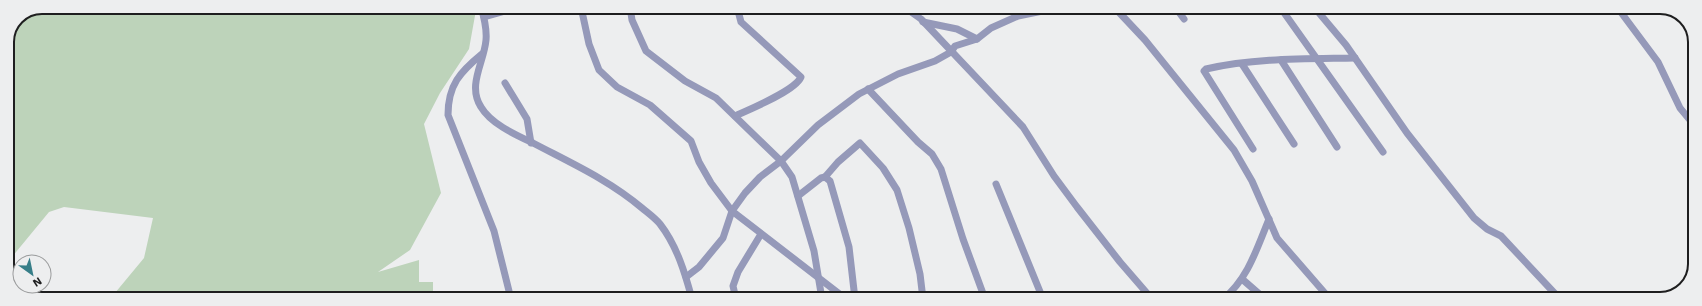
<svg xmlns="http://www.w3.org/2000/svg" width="1702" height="306" viewBox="0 0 1702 306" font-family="'Work Sans',sans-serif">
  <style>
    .green { fill: #bdd3ba }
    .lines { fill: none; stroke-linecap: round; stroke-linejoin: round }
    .street { stroke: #9599b9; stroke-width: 7 }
    .rim { fill: none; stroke: #1e1e1f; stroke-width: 2 }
  </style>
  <rect width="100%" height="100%" fill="#edeeef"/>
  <path class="green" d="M42 7H474L476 10 469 49 440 93 424 124 441 193 410 250 378 272 419 260V282H433V299H110L144 258 153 218 64 207 49 212 7 263V42L17 17Z"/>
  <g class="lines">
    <g class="street">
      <path d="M481 7C484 17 487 29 486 40 484 63 467 85 481 107 491 124 516 135 533 143 571 163 609 180 642 208 648 213 655 218 660 224 677 246 685 273 692 299"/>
      <path d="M581 7 589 44 599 70 617 87 650 105 691 141 699 162 711 183 732 211 723 238 699 267 686 277"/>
      <path d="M630 7 632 20 646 51 685 81 716 98 781 161 792 177 814 251 822 299"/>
      <path d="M904 7 921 19 1023 127 1054 176 1077 207 1120 262 1152 299"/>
      <path d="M1114 7 1145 40 1234 150 1252 181 1277 238 1330 299"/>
      <path d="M1175 7 1184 19"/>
      <path d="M1280 7 1383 152"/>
      <path d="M1314 7 1346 45 1407 133 1474 218 1487 229 1501 236 1560 299"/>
      <path d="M1617 7 1658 62 1680 108 1695 126"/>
      <path d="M484 17 519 7"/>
      <path d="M923 22 957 29 977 39"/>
      <path d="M482 54C460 72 448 85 448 115L494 231 509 291V299"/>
      <path d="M1281 60 1337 147"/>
      <path d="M1242 64 1294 144"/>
      <path d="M505 83 527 119 531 143"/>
      <path d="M868 89 918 142 932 154 941 169 963 239 985 299"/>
      <path d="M735 116C750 109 795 91 801 77L741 22 737 7"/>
      <path d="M1253 149 1204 71 1206 69C1255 58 1305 59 1355 58"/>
      <path d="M825 177 838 162 860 143 883 168 897 190 909 228 920 274 923 299"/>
      <path d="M996 184 1043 299"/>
      <path d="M798 196 821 178 825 177 830 181 849 247 855 299"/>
      <path d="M1242 279 1265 299"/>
      <path d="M736 299 733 286 738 272 761 234"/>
      <path d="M846 299 732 211 745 193 760 177 781 161 818 125 859 94 898 74 935 61 951 52 955 46 977 39 991 28 1018 16 1062 7"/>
      <path d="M1223 299C1248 279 1257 248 1269 219"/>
    </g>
  </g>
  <path d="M0 0H1702V306H0ZM42 14H1660A28 28 0 0 1 1688 42V264A28 28 0 0 1 1660 292H42A28 28 0 0 1 14 264V42A28 28 0 0 1 42 14Z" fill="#edeeef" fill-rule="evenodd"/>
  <path class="rim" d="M42 14H1660A28 28 0 0 1 1688 42V264A28 28 0 0 1 1660 292H42A28 28 0 0 1 14 264V42A28 28 0 0 1 42 14Z"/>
  <g transform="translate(32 274) rotate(147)"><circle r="19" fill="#edeeef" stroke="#9a9b9c"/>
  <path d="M0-3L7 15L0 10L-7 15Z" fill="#377e88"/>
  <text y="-6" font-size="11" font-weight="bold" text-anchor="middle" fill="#1e1e1f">N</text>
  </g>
</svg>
